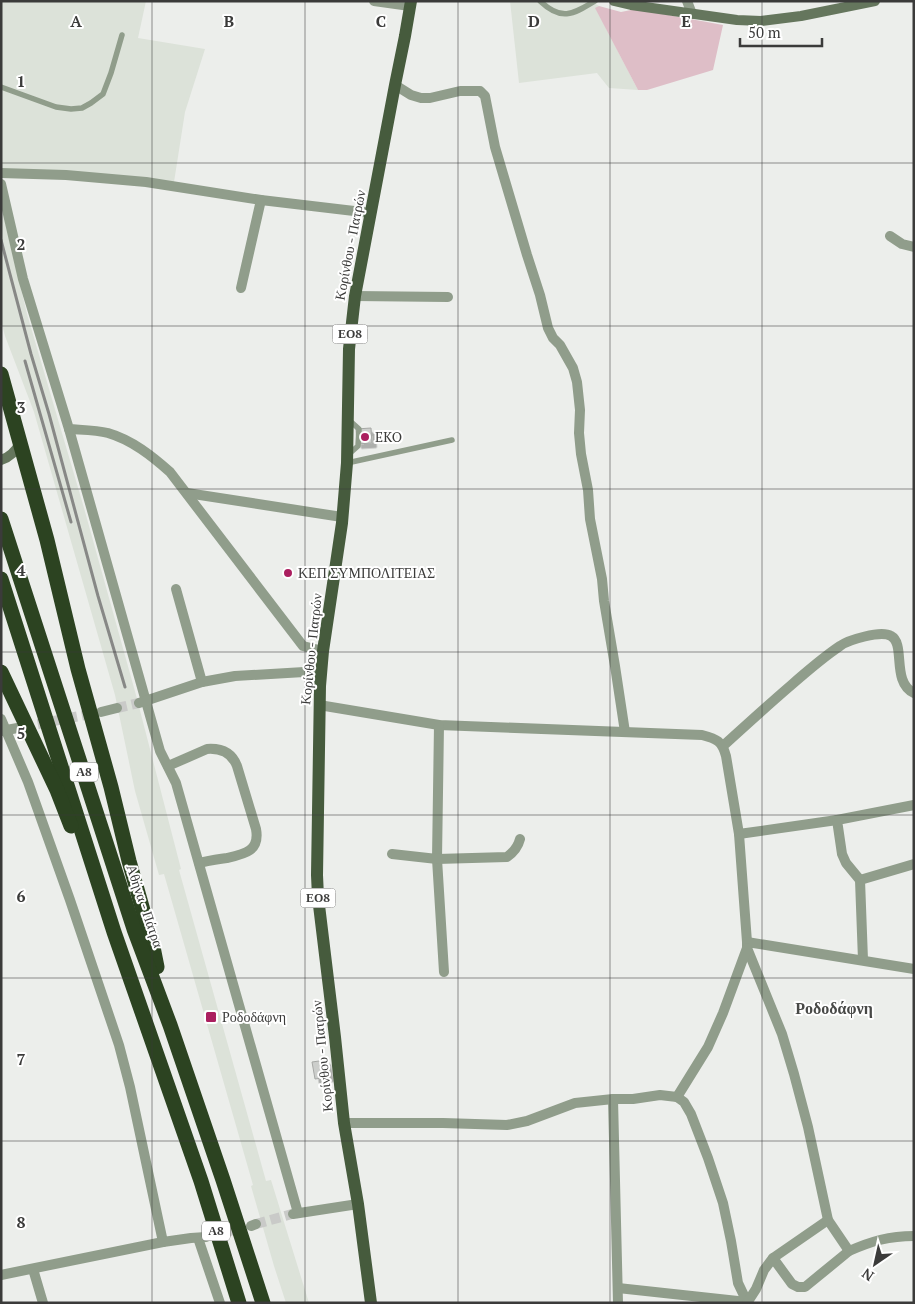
<svg xmlns="http://www.w3.org/2000/svg" width="915" height="1304" viewBox="0 0 915 1304" font-family="'PT Serif',serif">
  <style>
    .built { fill: #dce2d9 }
    .green { fill: #debec7 }
    .building { fill: #cccecb; stroke: #a6a8a5; filter: url(#shadow) }
    .lines { fill: none; stroke-linecap: round; stroke-linejoin: round }
    .street-tunnel { stroke: #c9cac8; stroke-width: 10; stroke-dasharray: 10 5; stroke-linecap: butt }
    .lane { stroke: #909d8b; stroke-width: 5.5 }
    .street { stroke: #909d8b; stroke-width: 10 }
    .secondary { stroke: #65765d; stroke-width: 10 }
    .primary { stroke: #465b3d; stroke-width: 12 }
    .highway { stroke: #2c4321; stroke-width: 15 }
    .rail { stroke: #878886; stroke-width: 3 }
    .grid { fill: none; stroke: #3b3b3a; stroke-width: 1; stroke-opacity: 0.55 }
    .poi-dot { fill: #ab1f5f; stroke: #fff; stroke-width: 2 }
    .labels { text-anchor: middle; stroke-width: 4; stroke-linejoin: round; paint-order: stroke }
    .shield { fill: #fff; stroke: #767675; stroke-width: 1 }
    .shield-label { font-size: 12px; font-weight: bold; fill: #3b3b3a }
    .street-label { font-size: 14px; fill: #3b3b3a; stroke: #fff }
    .poi-label { font-size: 14px; fill: #3b3b3a; stroke: #fff; text-anchor: start }
    .quarter-label { font-size: 16px; font-weight: bold; fill: #484947; stroke: #fff }
    .grid-label { font-size: 16px; text-anchor: middle; font-weight: bold; fill: #3b3b3a; stroke: #fff; stroke-width: 4; stroke-linejoin: round; paint-order: stroke }
  </style>
  <defs>
    <filter id="shadow"><feDropShadow dx="4.5" dy="4.5" stdDeviation="0" flood-color="#0004"/></filter>
  </defs>
  <rect width="100%" height="100%" fill="#eceeeb"/>
  <g class="built">
    <path d="M1 1H146L138 38 205 49 185 112 174 182 1 169Z"/>
    <path d="M510 1H591L599 6 596 9 638 90 609 88 597 73 519 83Z"/>
    <path d="M1 205 27 314 84 508 136 695 181 869 179 870 266 1181 271 1180 309 1303H286L274 1266 251 1186 253 1185 164 874 159 875 135 791 115 695 34 412 5 336 1 321Z"/>
  </g>
  <path class="green" d="M599 6 621 12 636 9 723 25 713 70 647 90H638L595 8Z"/>
  <g class="building">
    <path d="M371 428 372 443 357 444 356 429Z"/>
    <path d="M326 1060 329 1077 315 1079 312 1062Z"/>
  </g>
  <g class="lines">
    <g class="street-tunnel">
      <path d="M117 708 139 703"/>
      <path d="M23 727 95 713"/>
      <path d="M256 1224 292 1214"/>
      <path d="M212 1236 244 1227"/>
    </g>
    <g class="lane">
      <path d="M540 1C561 21 572 15 595 1"/>
      <path d="M1 87 56 107 71 109 82 108 91 103 103 94 111 73 122 35"/>
      <path d="M349 420 359 429 358 446 349 454"/>
      <path d="M347 463 452 440"/>
    </g>
    <g class="street">
      <path d="M374 1 410 6"/>
      <path d="M687 1 692 14"/>
      <path d="M395 85 411 95 421 98H430L460 91H480L485 96 495 147 527 255 540 295 548 328 553 338 560 345 573 368 577 382 580 410 579 433 581 454 588 490 590 519 602 579 604 601 615 666 625 732"/>
      <path d="M1 173 66 175 146 182 261 200 371 213"/>
      <path d="M1 184 23 279 69 429C82 430 96 430 108 433 132 440 152 456 170 472L303 646 323 651"/>
      <path d="M890 236 902 244 914 247"/>
      <path d="M241 288 261 200"/>
      <path d="M355 296 448 297"/>
      <path d="M69 429 160 751 176 783 298 1213"/>
      <path d="M187 493 342 517"/>
      <path d="M176 589 202 682"/>
      <path d="M139 703 202 682 235 676 321 671"/>
      <path d="M319 705 439 725 702 735C717 739 722 741 726 756L739 834 837 820"/>
      <path d="M101 712 117 708"/>
      <path d="M1 719 28 782 70 900 119 1045 130 1087 163 1242"/>
      <path d="M439 725 437 859 444 972"/>
      <path d="M1 731 23 727"/>
      <path d="M723 746C745 726 767 706 789 687 805 673 822 658 840 646 848 640 881 630 891 636 906 644 891 682 914 693"/>
      <path d="M168 766 207 749C221 748 232 753 237 766L256 829C260 851 245 854 227 858 217 859 208 861 199 863"/>
      <path d="M739 834 747 942"/>
      <path d="M392 854 437 859 507 857C514 852 518 847 520 839"/>
      <path d="M860 880 914 864"/>
      <path d="M863 960 860 880 846 863 842 854 837 820 914 805"/>
      <path d="M914 969 747 942V948L782 1034 794 1074 808 1127 828 1220 849 1251C872 1241 889 1236 914 1236"/>
      <path d="M677 1097 684 1102 691 1114 708 1158 723 1203 731 1241 738 1283 747 1302"/>
      <path d="M613 1099 618 1303"/>
      <path d="M344 1123H443L507 1125 527 1121 575 1103 613 1099H633L660 1095 677 1097 708 1047 723 1013 747 948"/>
      <path d="M293 1214 358 1204"/>
      <path d="M251 1226 256 1224"/>
      <path d="M198 1238 220 1303"/>
      <path d="M773 1258 792 1284 798 1287H805L849 1251"/>
      <path d="M33 1269 43 1303"/>
      <path d="M1 1275 163 1242 191 1238 206 1237"/>
      <path d="M618 1288 747 1302"/>
      <path d="M747 1303 756 1289 764 1270 773 1258 828 1220"/>
    </g>
    <g class="secondary">
      <path d="M614 1 631 5 737 20 761 21 801 16 875 1"/>
      <path d="M1 460C10 457 16 451 20 443"/>
    </g>
    <path class="primary" d="M371 1303 358 1204 344 1123 335 1037 318 897 317 875 320 686 323 651 342 523 347 463 349 349 355 296 395 85 405 36 411 1"/>
    <g class="highway">
      <path d="M1 374 47 540 78 669 111 787 129 861 152 942 157 967"/>
      <path d="M1 519 134 929 170 1025 223 1180 263 1303"/>
      <path d="M1 579 114 932 201 1181 239 1303"/>
      <path d="M1 672 57 790 71 826"/>
    </g>
    <g class="rail">
      <path d="M1 240 31 354 49 414 98 596 125 687"/>
      <path d="M25 361 71 522"/>
    </g>
  </g>
  <path class="grid" d="M152 1V1303M305 1V1303M458 1V1303M610 1V1303M762 1V1303M1 163H914M1 326H914M1 489H914M1 652H914M1 815H914M1 978H914M1 1141H914"/>
  <g class="poi-dot">
    <circle cx="365" cy="437" r="5"/>
    <circle cx="288" cy="573" r="5"/>
    <rect x="205" y="1011" width="12" height="12" rx="2.5"/>
  </g>
  <g class="labels">
    <g class="shield">
      <rect x="332.5" y="324.5" width="35" height="19" rx="4"/>
      <rect x="70" y="762.5" width="28" height="19" rx="4"/>
      <rect x="300.5" y="888.5" width="35" height="19" rx="4"/>
      <rect x="202" y="1221.5" width="28" height="19" rx="4"/>
    </g>
    <g class="shield-label">
      <text x="350" y="338">ΕΟ8</text>
      <text x="84" y="776">Α8</text>
      <text x="318" y="902">ΕΟ8</text>
      <text x="216" y="1235">Α8</text>
    </g>
    <g class="street-label">
      <text transform="translate(350 245) rotate(-79)" y="5">Κορίνθου - Πατρών</text>
      <text transform="translate(311 649) rotate(-84)" y="5">Κορίνθου - Πατρών</text>
      <text transform="translate(145 906) rotate(71)" y="5">Αθήνα - Πάτρα</text>
      <text transform="translate(322 1056) rotate(-96)" y="5">Κορίνθου - Πατρών</text>
    </g>
    <g class="poi-label">
      <text x="375" y="442">EKO</text>
      <text x="298" y="578">ΚΕΠ ΣΥΜΠΟΛΙΤΕΙΑΣ</text>
      <text x="222" y="1022">Ροδοδάφνη</text>
    </g>
    <g class="quarter-label">
      <text x="834" y="1014">Ροδοδάφνη</text>
    </g>
  </g>
  <g class="grid-label">
    <text x="76" y="27">A</text>
    <text x="229" y="27">B</text>
    <text x="381" y="27">C</text>
    <text x="534" y="27">D</text>
    <text x="686" y="27">E</text>
    <text x="21" y="87">1</text>
    <text x="21" y="250">2</text>
    <text x="21" y="413">3</text>
    <text x="21" y="576">4</text>
    <text x="21" y="739">5</text>
    <text x="21" y="902">6</text>
    <text x="21" y="1065">7</text>
    <text x="21" y="1228">8</text>
  </g>
  <rect width="915" height="1304" fill="none" stroke="#3b3b3a" stroke-width="5"/>
  <g transform="translate(875 1264) rotate(214)" stroke="#ffffff" stroke-width="4" paint-order="stroke">
  <path d="M0-4L9 19L0 12L-9 19Z" fill="#3b3b3a"/>
  <text y="-8" font-size="14" font-weight="bold" text-anchor="middle" fill="#3b3b3a">N</text>
  </g>
  <path d="M740 38v8h82v-8" fill="none" stroke="#3b3b3a" stroke-width="2.5"/>
  <text x="748" y="38" font-size="15" fill="#3b3b3a" stroke="#ffffff" stroke-width="4" paint-order="stroke">50 m</text>
</svg>
